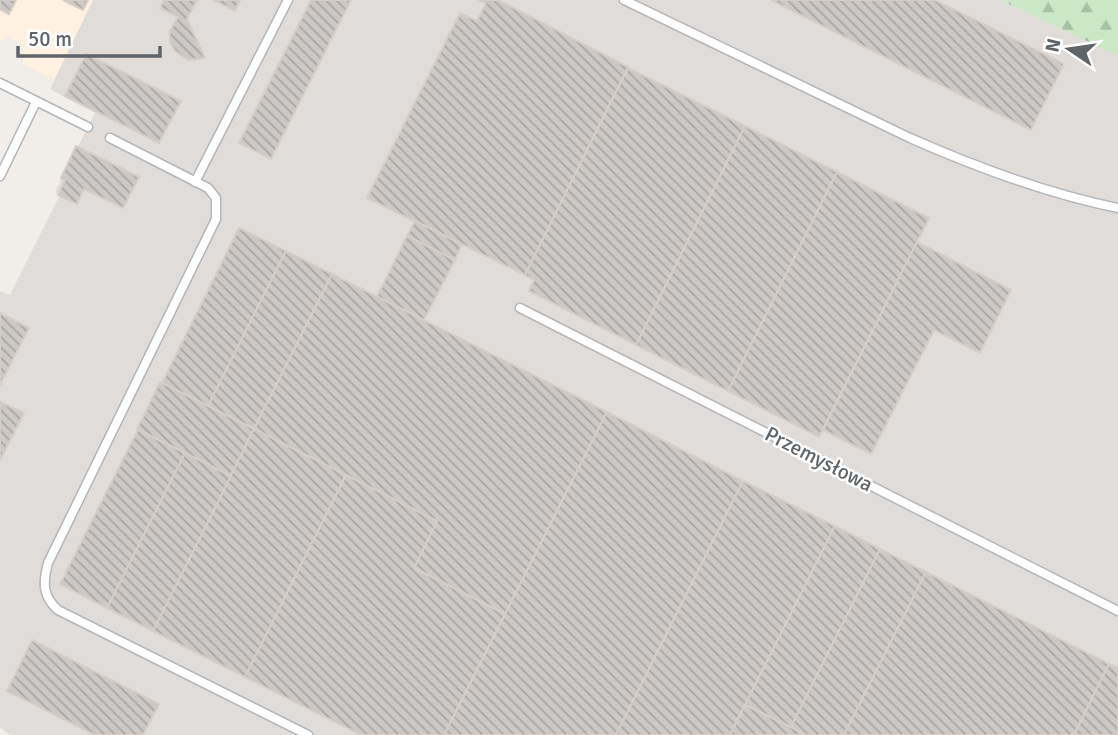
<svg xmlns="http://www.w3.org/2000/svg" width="1118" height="735" viewBox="0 0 1118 735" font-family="Signika,sans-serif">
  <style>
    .commercial { fill: #fef1df }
    .industrial { fill: #e0dcda }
    .forest { fill: url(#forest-firs) }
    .building { fill: url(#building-back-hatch); stroke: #d6cec6; stroke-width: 2 }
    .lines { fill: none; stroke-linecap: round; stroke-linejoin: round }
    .lane-casing { stroke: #b3b6ba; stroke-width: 11 }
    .lane { stroke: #fff; stroke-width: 8 }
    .labels { text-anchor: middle; stroke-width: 5; stroke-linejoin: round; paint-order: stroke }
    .street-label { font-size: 21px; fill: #5f6468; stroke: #fff }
  </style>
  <defs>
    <pattern id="forest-firs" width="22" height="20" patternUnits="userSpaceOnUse" patternTransform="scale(1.75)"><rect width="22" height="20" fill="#cbe8c5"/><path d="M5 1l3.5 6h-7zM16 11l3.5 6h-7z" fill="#a8c0a4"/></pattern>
    <pattern id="building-back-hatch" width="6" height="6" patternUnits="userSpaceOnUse" patternTransform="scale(1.75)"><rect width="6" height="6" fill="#ccc8c5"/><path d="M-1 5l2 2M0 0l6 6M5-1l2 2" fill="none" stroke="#a9a6a4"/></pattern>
  </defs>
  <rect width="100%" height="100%" fill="#f1ede8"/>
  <path class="commercial" d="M0 0H94L55 80 23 64 24 45 6 36 0 41Z"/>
  <path class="industrial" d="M93 0H1000L1118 56V735H10L0 727V291L10 295 60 195 55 192 95 113 50 89Z"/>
  <path class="forest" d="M1000 0H1118V56Z"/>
  <g class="building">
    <path d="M0 0H16L9 14 0 9Z"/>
    <path d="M63 0H88L83 10Z"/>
    <path d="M164 0H197L187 19 205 58 189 60 175 51 170 42V31L178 17 160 8Z"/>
    <path d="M213 0H240L235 11Z"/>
    <path d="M311 0H351L271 159 239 143Z"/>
    <path d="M479 0H498L628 67 525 275 367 198 460 13 477 21 486 3Z"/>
    <path d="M771 0H935L1064 64 1031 130Z"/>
    <path d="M86 54 181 101 159 143 65 96Z"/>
    <path d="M628 68 745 126 636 345 529 291 534 280 525 275Z"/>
    <path d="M745 126 837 172 728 391 636 345Z"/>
    <path d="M76 146 139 177 123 208 84 189 77 204 58 195 65 180 61 178Z"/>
    <path d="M837 172 929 218 819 437 728 391Z"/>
    <path d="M415 221 462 244 455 260 407 236Z"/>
    <path d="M239 228 286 251 208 406 162 383Z"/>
    <path d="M407 236 455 260 424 320 377 297Z"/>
    <path d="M917 242 1011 290 980 353 934 330 871 454 823 430Z"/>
    <path d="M286 251 332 274 254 429 208 406Z"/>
    <path d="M332 274 607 412 505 614 414 568 437 521 254 429Z"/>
    <path d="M0 313 29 328 0 385Z"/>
    <path d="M160 382 254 429 231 476 137 429Z"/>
    <path d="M0 402 24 413 0 460Z"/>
    <path d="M607 412 743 481 616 735H444Z"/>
    <path d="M254 429 346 475 245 677 153 631Z"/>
    <path d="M138 430 185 453 107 608 60 584Z"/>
    <path d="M185 453 231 476 153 631 107 608Z"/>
    <path d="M346 475 437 521 414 568 505 614 444 735H361L245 677Z"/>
    <path d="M743 481 835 526 745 705 730 735H616Z"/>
    <path d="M835 526 880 549 791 727 745 705Z"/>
    <path d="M880 549 926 572 844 735H806L791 727Z"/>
    <path d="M926 572 1109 664 1074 735H844Z"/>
    <path d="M32 640 159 704 143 735H95L7 691Z"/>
    <path d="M1109 664 1118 668V735H1074Z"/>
    <path d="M745 705 791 727 806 735H730Z"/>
  </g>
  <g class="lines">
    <defs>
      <g id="lane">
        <path d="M624 0 910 138C976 167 1047 194 1118 208"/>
        <path d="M0 83 88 127"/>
        <path d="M110 138 208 188 216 198V219L48 563C43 582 42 596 58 610L308 735"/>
        <path d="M0 176 36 102"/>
        <path d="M195 182 288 0"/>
        <path d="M520 308 1118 611"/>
      </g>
    </defs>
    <use href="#lane" class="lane-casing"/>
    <use href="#lane" class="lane"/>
  </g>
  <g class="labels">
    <g class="street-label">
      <text transform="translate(819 459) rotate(27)" y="7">Przemysłowa</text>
    </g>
  </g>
  <g transform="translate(1069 49) rotate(283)" stroke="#ffffff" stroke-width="5" paint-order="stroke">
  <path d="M0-5L12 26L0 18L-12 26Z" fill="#5f6468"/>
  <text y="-10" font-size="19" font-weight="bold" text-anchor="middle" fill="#5f6468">N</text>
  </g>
  <path d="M18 46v10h142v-10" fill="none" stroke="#5f6468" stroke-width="3.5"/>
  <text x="28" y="46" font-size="21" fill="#5f6468" stroke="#ffffff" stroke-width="5" paint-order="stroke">50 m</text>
</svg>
